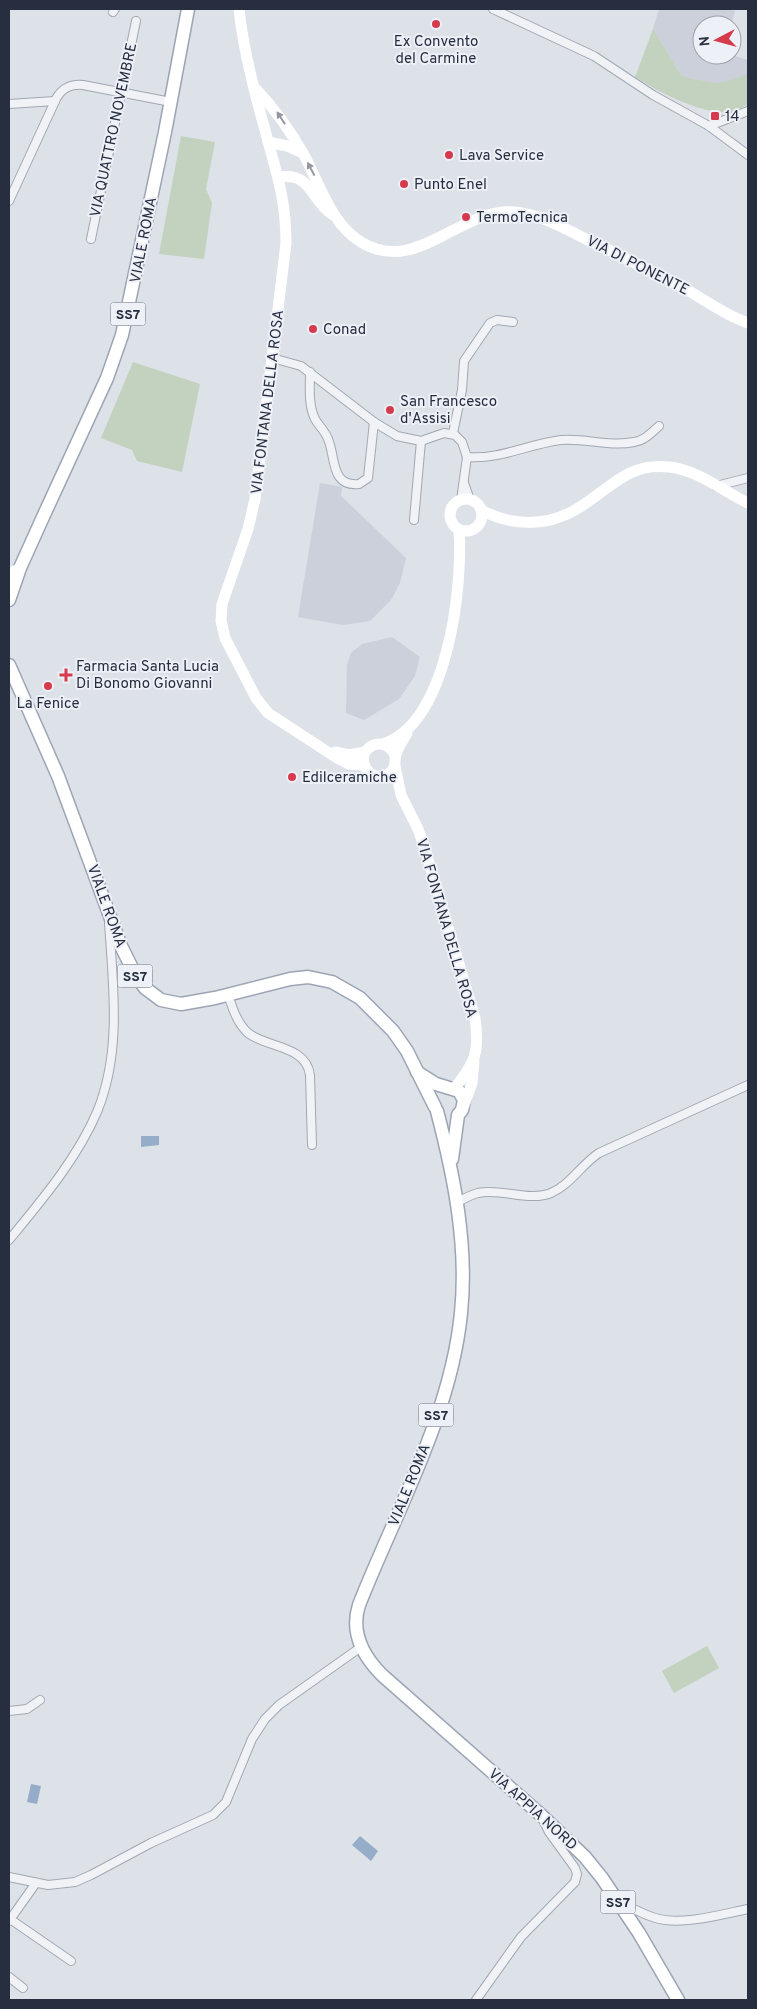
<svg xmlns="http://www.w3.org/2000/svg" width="757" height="2009" viewBox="0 0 757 2009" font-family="Overpass,sans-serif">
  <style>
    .built { fill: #cbd0da }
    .green { fill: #c2d2be }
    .water { fill: #96adca }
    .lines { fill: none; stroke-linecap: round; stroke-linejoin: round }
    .street-casing { stroke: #a2a8b2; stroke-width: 10 }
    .primary-casing { stroke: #9ca5b4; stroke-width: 15 }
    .street { stroke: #f0f2f6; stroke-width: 8 }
    .secondary { stroke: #fff; stroke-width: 11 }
    .primary { stroke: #fff; stroke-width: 12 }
    .oneway { fill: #9296a0 }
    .poi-dot { fill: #d53b4c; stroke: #edf0f6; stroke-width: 2 }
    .labels { text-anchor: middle; stroke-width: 4; stroke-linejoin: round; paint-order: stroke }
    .shield { fill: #edf0f6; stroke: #626877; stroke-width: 1 }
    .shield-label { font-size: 14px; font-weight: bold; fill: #262e40 }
    .poi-label { font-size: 15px; fill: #262e40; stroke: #edf0f6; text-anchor: start }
    .street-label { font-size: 15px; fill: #262e40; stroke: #edf0f6 }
  </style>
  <rect width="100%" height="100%" fill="#dde1e8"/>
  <g class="built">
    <path d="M659 9H725L735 11 731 25H702V55H732L748 60V73L731 81 710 84 681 75 653 29Z"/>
    <path d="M320 483 342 487 341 496 406 558 400 583 391 600 370 621 343 625 298 617Z"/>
    <path d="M392 637 420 657 415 676 399 699 364 720 346 713 347 665 351 653 362 644Z"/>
  </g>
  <g class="green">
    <path d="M653 29 681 75C711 84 719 87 748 73V104C743 107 736 111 730 112 702 115 659 92 635 77Z"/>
    <path d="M181 136 215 142 206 189 212 203 204 259 159 254Z"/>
    <path d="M133 362 200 384 182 472 137 461 132 450 101 438Z"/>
    <path d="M707 1646 719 1668 674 1693 662 1671Z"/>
  </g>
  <g class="water">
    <path d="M141 1136H159V1145L141 1147Z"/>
    <path d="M31 1784 41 1786 37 1804 27 1802Z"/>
    <path d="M360 1836 378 1851 371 1861 352 1845Z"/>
  </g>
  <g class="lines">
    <defs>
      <g id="street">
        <path d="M493 9 594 56 653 95 709 126 748 155"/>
        <path d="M113 12 115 9"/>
        <path d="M9 104 55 101"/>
        <path d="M709 126 748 111"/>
        <path d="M9 201 56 99C62 88 70 84 83 85L171 102"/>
        <path d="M91 239 136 21"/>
        <path d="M272 358 301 366 374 422 397 436 421 441 444 433 455 435 462 442 467 457 461 500"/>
        <path d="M310 372C310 387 308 405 315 419 319 426 325 431 328 439 336 457 330 487 359 484L368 478 374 422"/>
        <path d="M453 433 462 390 464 361 490 323 497 320 513 322"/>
        <path d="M467 457C499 460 528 444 561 440 585 438 610 447 634 442 644 441 651 433 659 426"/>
        <path d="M464 483 470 500"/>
        <path d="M716 486 748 478"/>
        <path d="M414 520 421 441"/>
        <path d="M228 995C233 1009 237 1023 248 1033 267 1048 306 1045 310 1075L312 1145"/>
        <path d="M456 1203C463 1199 470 1195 478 1193 501 1188 529 1202 551 1193 570 1185 582 1164 599 1153L748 1085"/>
        <path d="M9 1240C41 1201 77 1159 97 1112 122 1052 113 985 109 923"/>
        <path d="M9 1711 27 1709 40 1700"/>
        <path d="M9 1877 48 1885 75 1882 91 1875 151 1843 213 1815 226 1802 252 1739 265 1719 279 1705 361 1647"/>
        <path d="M620 1902C632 1908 646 1916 659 1919 684 1925 723 1914 748 1909"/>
        <path d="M10 1919 71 1961"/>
        <path d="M9 1921 36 1883"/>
        <path d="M9 1977 23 1988"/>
        <path d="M476 2000 521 1937 575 1882 577 1874 575 1868 549 1832 543 1820"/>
      </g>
      <g id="primary">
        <path d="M9 600 20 568 43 517 107 378 122 335 165 132 188 9"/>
        <path d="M9 665 58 776 121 946 136 976 145 988 161 1000 181 1004 215 998 290 979 308 977 332 982 360 998 393 1031 407 1051 435 1107"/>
        <path d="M417 1072 436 1084 459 1091 464 1100 462 1110 458 1115 452 1159"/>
        <path d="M437 1111C454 1176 468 1245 461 1313 451 1415 396 1511 359 1605 350 1633 363 1656 382 1675L542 1816 585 1857 602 1878 639 1933 678 2000"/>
      </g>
    </defs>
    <use href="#street" class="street-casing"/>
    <use href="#primary" class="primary-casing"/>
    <use href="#street" class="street"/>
    <g class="secondary">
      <path d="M239 9C243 49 254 91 265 130 276 172 286 198 286 243L255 499 248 529 222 604 221 621 225 638 256 698 268 713 337 758 349 764 363 765"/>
      <path d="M255 88C274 108 290 130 304 155 320 184 331 224 361 242 416 276 460 208 514 212 539 214 562 227 584 238 617 254 650 270 682 287 704 299 724 315 748 323"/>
      <path d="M268 142 287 146 303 153"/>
      <path d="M279 177C312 172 310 200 333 215"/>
      <circle cx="466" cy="515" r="16"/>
      <path d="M481 510C511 526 546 527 575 510 609 491 626 462 669 467 698 470 723 491 748 503"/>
      <path d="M9 574 20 568"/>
      <path d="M383 744C448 723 463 587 459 530"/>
      <path d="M335 752 349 755 365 752"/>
      <path d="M395 755C388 742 374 740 365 752 358 768 377 786 391 772 397 766 394 760 396 754 398 747 404 739 407 733"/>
      <path d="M395 766 401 795 418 829 424 846 475 1018C480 1052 475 1063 454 1089"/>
      <path d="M464 1105 472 1083 474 1061"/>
    </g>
    <use href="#primary" class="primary"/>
  </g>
  <defs><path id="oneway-solid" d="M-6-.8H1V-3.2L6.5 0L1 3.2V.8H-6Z" transform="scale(1.25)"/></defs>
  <g class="oneway">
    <use href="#oneway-solid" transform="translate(281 118) rotate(-123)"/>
    <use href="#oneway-solid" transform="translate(311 169) rotate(-118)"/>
  </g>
  <g class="poi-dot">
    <circle cx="436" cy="24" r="5"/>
    <rect x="710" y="111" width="10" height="10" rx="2.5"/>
    <circle cx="449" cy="155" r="5"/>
    <circle cx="404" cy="184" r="5"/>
    <circle cx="466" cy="217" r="5"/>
    <circle cx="313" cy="329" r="5"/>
    <circle cx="390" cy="410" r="5"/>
    <path d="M63.5 667.5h5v5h5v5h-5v5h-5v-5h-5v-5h5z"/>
    <circle cx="48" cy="686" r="5"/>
    <circle cx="292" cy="777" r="5"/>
  </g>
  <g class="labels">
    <g class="shield">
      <rect x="110.5" y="302.5" width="35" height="23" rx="4"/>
      <rect x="117.5" y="964.5" width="35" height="23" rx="4"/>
      <rect x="418.5" y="1403.5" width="35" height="23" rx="4"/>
      <rect x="600.5" y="1890.5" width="35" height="23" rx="4"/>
    </g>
    <g class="shield-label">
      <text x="128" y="319">SS7</text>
      <text x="135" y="981">SS7</text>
      <text x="436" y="1420">SS7</text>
      <text x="618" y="1907">SS7</text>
    </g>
    <g class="poi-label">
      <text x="436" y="46" text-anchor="middle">Ex Convento<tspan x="436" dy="17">del Carmine</tspan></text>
      <text x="725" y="121">14</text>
      <text x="459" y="160">Lava Service</text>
      <text x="414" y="189">Punto Enel</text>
      <text x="476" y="222">TermoTecnica</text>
      <text x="323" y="334">Conad</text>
      <text x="400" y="406">San Francesco<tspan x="400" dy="17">d'Assisi</tspan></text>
      <text x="76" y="671">Farmacia Santa Lucia<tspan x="76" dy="17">Di Bonomo Giovanni</tspan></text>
      <text x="48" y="708" text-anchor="middle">La Fenice</text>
      <text x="302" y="782">Edilceramiche</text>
    </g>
    <g class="street-label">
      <text transform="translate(113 130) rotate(-78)" y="5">VIA QUATTRO NOVEMBRE</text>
      <text transform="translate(143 240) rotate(-79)" y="5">VIALE ROMA</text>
      <text transform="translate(638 265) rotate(27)" y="5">VIA DI PONENTE</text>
      <text transform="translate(267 402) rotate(-83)" y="5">VIA FONTANA DELLA ROSA</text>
      <text transform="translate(107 906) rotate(70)" y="5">VIALE ROMA</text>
      <text transform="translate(447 928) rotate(74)" y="5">VIA FONTANA DELLA ROSA</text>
      <text transform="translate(409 1485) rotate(-68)" y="5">VIALE ROMA</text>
      <text transform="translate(533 1809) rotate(42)" y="5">VIA APPIA NORD</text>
    </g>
  </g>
  <rect width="757" height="2009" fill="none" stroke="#262e40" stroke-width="20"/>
  <g transform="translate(717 40) rotate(264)"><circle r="24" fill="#edf0f6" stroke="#9da2ad"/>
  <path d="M0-4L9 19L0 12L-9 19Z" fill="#d53b4c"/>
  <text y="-8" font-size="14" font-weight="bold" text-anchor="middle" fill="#262e40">N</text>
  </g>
</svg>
